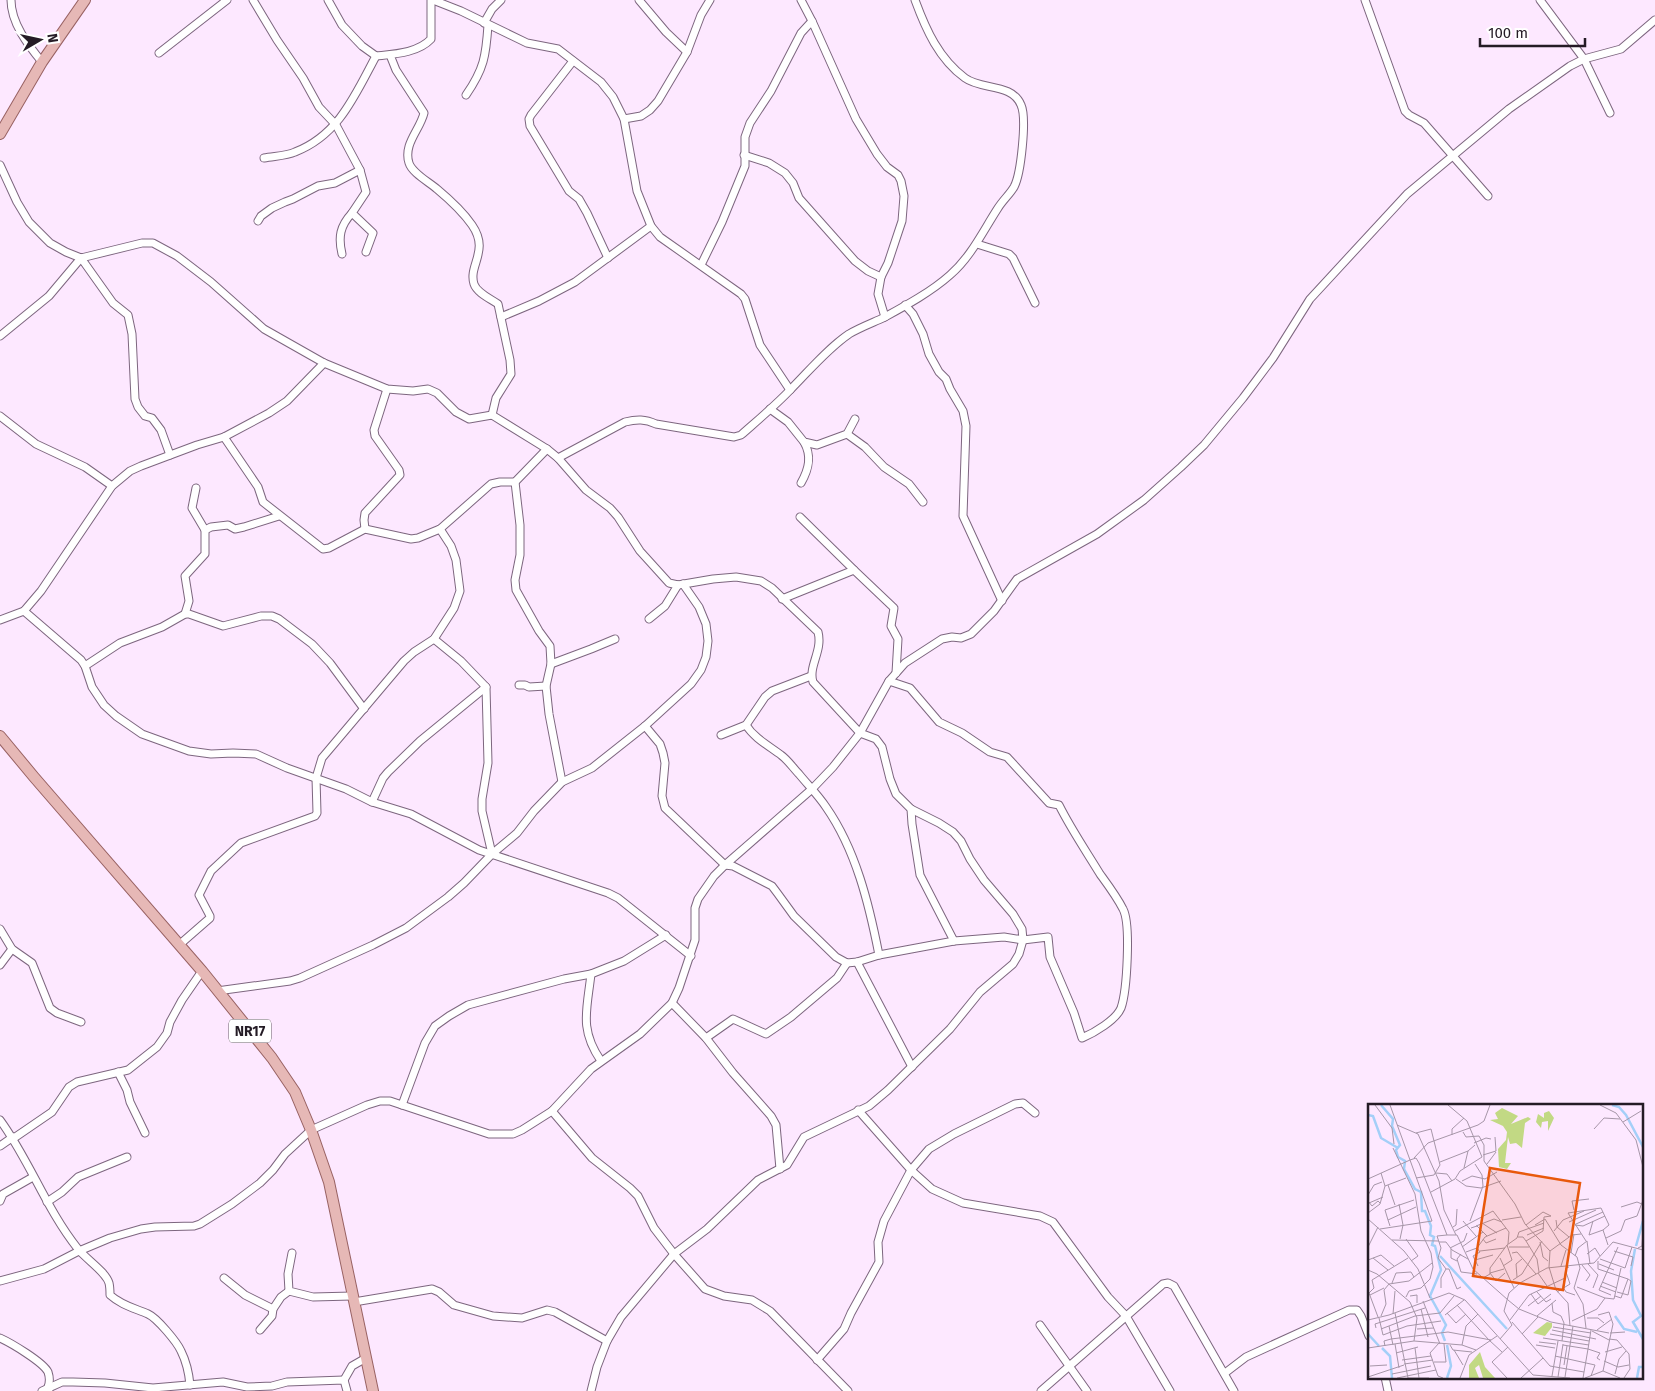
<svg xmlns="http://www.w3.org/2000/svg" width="1655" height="1391" viewBox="0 0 1655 1391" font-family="'Fira Sans',sans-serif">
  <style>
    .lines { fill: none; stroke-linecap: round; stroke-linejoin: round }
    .minor-casing { stroke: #7d667f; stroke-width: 9 }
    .primary-casing { stroke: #986263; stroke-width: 12 }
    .minor { stroke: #fff; stroke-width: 7 }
    .primary { stroke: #e6b8b6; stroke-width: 10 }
    .labels { text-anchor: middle; stroke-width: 4; stroke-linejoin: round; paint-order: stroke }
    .shield { fill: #fff; stroke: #665f66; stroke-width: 1 }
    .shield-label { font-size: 14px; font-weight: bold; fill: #241b25 }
    .inset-river { fill: none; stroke: #a4cff8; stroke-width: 2.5 }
    .inset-road { fill: none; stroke: #a696a8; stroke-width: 1 }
    .view { fill: #e8590c; fill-opacity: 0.15; stroke: #e8590c; stroke-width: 2.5 }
    .inset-edge { fill: none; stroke: #241b25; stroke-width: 2.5 }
  </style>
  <rect width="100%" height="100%" fill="#fde8ff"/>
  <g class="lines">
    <defs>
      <g id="minor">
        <path d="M11 0C11 23 28 45 42 62"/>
        <path d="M253 0 277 40 303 78 319 107 336 125 360 170 366 192 352 213 373 233 366 252"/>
        <path d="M328 0 342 25 362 46 376 56C394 54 418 53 431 39V0"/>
        <path d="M433 0 461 11 527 43 558 49 601 82 613 97 624 119 637 191 651 226 660 237 741 294 745 299 760 345 790 390"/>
        <path d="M639 0 666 32 687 52"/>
        <path d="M801 0 812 21 856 119 877 154 887 167 898 175 901 181 904 196 902 221 888 263 881 277 878 294 885 317"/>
        <path d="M1365 0 1405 111 1409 115 1424 123 1488 196"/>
        <path d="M1540 0 1584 59 1610 113"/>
        <path d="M484 23 492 9 501 0"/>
        <path d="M159 53 227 0"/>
        <path d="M390 55 396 70 424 113C420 130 403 144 409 163 412 173 429 182 437 189 449 199 463 212 472 225 490 251 468 265 474 284 477 293 491 299 498 304L510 360 511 374 496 398 492 415"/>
        <path d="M573 61 531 115 529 119 530 126 569 191 579 199 587 213 608 258"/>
        <path d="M466 95C484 69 486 56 488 25"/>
        <path d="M624 119 641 116 650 110 658 101 687 52 701 15 710 0"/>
        <path d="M744 155 769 163 785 173 793 183 799 198 855 261 868 271 881 277"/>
        <path d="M264 158C274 156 286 156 295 152 339 135 355 95 376 56"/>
        <path d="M0 165 17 202 29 222 50 243 66 252 81 258 142 243H153L177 256 211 282 264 329 324 363 387 389 413 391 428 389 437 393 456 412 469 419 492 415 547 449 558 458 586 490 610 508 618 517 640 551 669 583 678 585 713 579 736 577 761 581 772 588 818 632C823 651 808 666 813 682L860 733 876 739 882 747 890 779 896 794 911 809 912 824 920 875 954 941"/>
        <path d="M258 221 261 216 272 208 285 202 293 199 318 186 335 183 360 170"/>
        <path d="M977 244 1009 254 1013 258 1035 303"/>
        <path d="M342 254C338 237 340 226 352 213"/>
        <path d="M701 265 722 222 745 166V137L750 123 771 91 801 33 812 21"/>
        <path d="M905 305 913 314 923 334 929 354 939 372 946 379 950 389 963 411 966 426 963 516 1002 601"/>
        <path d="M501 317 539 301 575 282 651 226"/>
        <path d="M0 336 49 296 81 258 113 303 128 315 132 334 135 399 138 407 145 416 152 418 161 430 170 455"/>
        <path d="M770 409 788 422 804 442 817 445 847 434 855 419"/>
        <path d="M0 416 36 444 85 467 112 486"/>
        <path d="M847 434 865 447 884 467 909 484 923 502"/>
        <path d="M224 437 258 487 263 502 323 549 329 548 365 529 411 539 418 538 440 529 491 484 500 482H515L547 449"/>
        <path d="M558 458 625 422C637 419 645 419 656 424L734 437 741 435C758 420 776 405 791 389 809 371 827 349 849 334 859 328 872 323 883 318 905 306 931 292 950 275 971 257 983 231 998 208 1003 200 1010 194 1014 187 1021 174 1027 118 1021 105 1012 83 981 90 965 78 939 59 926 30 915 0"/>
        <path d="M515 482 520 525V555L515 580 516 590 539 631 550 646 551 664 546 686 549 714 562 782"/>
        <path d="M801 483C809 469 812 456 804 442"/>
        <path d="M800 517 854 570"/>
        <path d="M365 529 364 520 365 513 400 475 399 470 375 436 374 430 387 389"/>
        <path d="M205 530 211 527 228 525 235 529 244 527 279 516"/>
        <path d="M782 599 854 570 894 608 891 626 898 639 896 673"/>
        <path d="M24 611 81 660 85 666 92 687 104 705 116 716 142 734 189 751 211 754 233 753 256 754 287 768 346 789 372 802 411 814 479 850 608 893 618 898 691 956"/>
        <path d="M185 614 189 601 185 576 205 554V530L192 508 196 488"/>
        <path d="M649 619 665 606 678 585"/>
        <path d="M0 620 24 611 41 591 112 486 130 471 141 466 197 445 224 437 269 413 287 401 324 363"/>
        <path d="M434 639 461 661 486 687 488 763 482 799V811L492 854"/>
        <path d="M551 664 591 649 615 639"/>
        <path d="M85 666 120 643 162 627 185 614H189L223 626 261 616H272L279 619 312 644 330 663 364 709"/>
        <path d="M519 685H525L529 687 546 686"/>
        <path d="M746 725C754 738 769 746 781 755 788 760 793 768 799 774 808 785 818 795 826 807 856 850 869 904 879 955"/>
        <path d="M645 726 660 744 663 753 665 763 662 796 665 808 725 865 733 866 772 886 778 894 794 916 836 957 847 963 857 962 879 955 954 941 1004 937 1023 940 1048 937 1050 957 1074 1013 1082 1038C1094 1033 1116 1020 1121 1008 1127 991 1131 924 1123 909 1117 897 1108 885 1100 874 1086 851 1071 829 1059 805L1049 803 1007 757 990 752 962 733 939 722 910 688 889 681"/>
        <path d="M721 735 746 725 765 697 772 691 811 676"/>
        <path d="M372 802 383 778 388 772 420 741 486 687"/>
        <path d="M0 929 12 949 32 963 50 1008 57 1013 81 1022"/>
        <path d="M179 945 210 918V916L199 895 211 871 241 843 315 816 317 813 316 778 322 758 404 661 414 652 434 639 454 608 460 591 456 560 451 546 440 529"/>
        <path d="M857 962 912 1067"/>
        <path d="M0 965 12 949"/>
        <path d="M591 974C587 1010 579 1029 601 1061"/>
        <path d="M217 991 290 981 300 978 373 945 406 928 448 897 464 883 492 854 517 833 534 811 562 782 592 768 645 726 691 684 701 670 706 657 708 641 706 624 699 607 683 584"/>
        <path d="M672 1003 706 1038 733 1073 771 1116 776 1125 780 1169"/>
        <path d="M706 1038 733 1019 766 1034 791 1017 837 978 847 963"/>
        <path d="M118 1072 127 1090 130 1102 145 1133"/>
        <path d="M402 1105 425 1043 435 1026 449 1016 468 1005 564 979 591 974 624 961 666 935"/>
        <path d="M858 1110 911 1170 932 1189 963 1203 1040 1216 1053 1222 1108 1297 1126 1316 1170 1391"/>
        <path d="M552 1111 592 1158 630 1188 638 1196 654 1228 674 1254 705 1289 724 1296 752 1300 770 1311 848 1391"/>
        <path d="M0 1120C30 1161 46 1209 78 1249 86 1259 106 1272 109 1283 110 1287 110 1291 110 1295 121 1305 134 1308 148 1314 157 1318 177 1342 181 1351 186 1361 189 1374 190 1385"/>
        <path d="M14 1138 52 1112 69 1087 77 1082 128 1070 157 1047 167 1033 170 1022 182 1000 202 971"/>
        <path d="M0 1146 13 1137"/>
        <path d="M0 1201 3 1194 33 1177"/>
        <path d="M47 1202 62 1192 78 1177 127 1157"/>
        <path d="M292 1253 288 1274 289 1291 313 1297 352 1296"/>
        <path d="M224 1278 245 1295 273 1309"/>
        <path d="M0 1281 44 1269 79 1251 110 1238 141 1229 155 1227 194 1226 200 1224 232 1204 260 1183 273 1170 285 1154 311 1130 367 1105 380 1101H390L489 1134H513L522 1130 552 1111 591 1069 640 1034 672 1003 679 988 695 940V908L698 899 714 876 725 865 812 789 833 767 860 733 889 681 905 663 942 639 952 637 961 638 971 634 994 611 1017 579 1097 534 1144 500 1181 467 1204 445 1243 398 1273 358 1310 299 1407 194 1509 109 1570 66 1584 59 1621 49 1655 20"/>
        <path d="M354 1302 432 1289 439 1292 454 1305 493 1316 522 1318 547 1310 555 1312 607 1341"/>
        <path d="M1040 1325 1087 1391"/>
        <path d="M260 1330 272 1316 273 1309 281 1297 289 1291"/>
        <path d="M0 1338C11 1343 43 1362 48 1372 50 1378 50 1382 48 1387L49 1389"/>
        <path d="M817 1360 844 1329 851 1313 879 1262 878 1242 884 1221 911 1170 929 1149 954 1134 1015 1104 1023 1103 1035 1113"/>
        <path d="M1225 1373 1246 1357 1349 1310H1357L1361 1316 1369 1336"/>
        <path d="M1385 1377 1388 1391"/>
        <path d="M344 1380 352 1366 366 1358"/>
        <path d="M42 1391 62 1382H73L105 1383 153 1388 223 1382 247 1387 272 1386 287 1382 344 1380 347 1391"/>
        <path d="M591 1391 597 1367 607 1341 621 1317 674 1254 707 1229 758 1180 787 1165 804 1137 869 1106 888 1090 950 1029 980 992 1013 964 1019 954 1023 940 1022 929 1013 914 984 880 970 859 961 841 953 832 939 823 911 809"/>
        <path d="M1041 1391 1163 1284 1168 1283 1174 1286 1234 1391"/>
      </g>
      <g id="primary">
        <path d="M0 134 42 62 85 0"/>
        <path d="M0 736 34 777 202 971 272 1058 295 1092 311 1130 329 1182 373 1391"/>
      </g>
    </defs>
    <use href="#minor" class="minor-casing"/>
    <use href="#primary" class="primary-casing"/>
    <use href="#minor" class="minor"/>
    <use href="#primary" class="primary"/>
  </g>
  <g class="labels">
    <rect class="shield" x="229" y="1019.5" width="42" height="23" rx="4"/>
    <g class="shield-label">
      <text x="250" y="1036">NR17</text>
    </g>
  </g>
  <g transform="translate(1368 1104)">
    <rect width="275" height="275" fill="#fde8ff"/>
    <path d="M134 4 150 12 143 20 160 13 163 15 157 19 154 44 148 39 142 40 140 33 137 59H143L139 65 131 63 130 45 138 36 139 28 135 22 122 16 130 15 127 9ZM181 7 186 14 180 27V17L174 18 173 24 168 18 170 10 176 14V9ZM179 218 184 219V223L177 232 165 229ZM112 248 117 263 127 274H115L111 261 107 264 111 274H101V261Z" fill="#c2d984"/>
    <path class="inset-river" d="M13 1 25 15 24 22 32 41 28 46 30 53 37 57 36 65 47 85 53 88 54 107H57L63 122 62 131 66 133 64 141 67 142 73 166 62 192 78 221 74 229 77 237M244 1 251 3 258 11 275 43M0 11 5 12 13 34 30 44M268 142 275 117M267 145 263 167 265 196 273 212 265 218 275 235M72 152 139 225M247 212 256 225 269 228M0 230 11 242M79 241 83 262 79 274M14 244 22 252 24 274M269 274 271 263H275"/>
    <path class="inset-road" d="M7 1 24 24 26 40M22 1 42 56 48 54 51 59 79 131H89L105 165 140 196M232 1 248 9 268 36 275 63M255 18 273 7M29 21 50 30 71 77 76 106 88 131M226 25 236 14 252 15M95 28 98 33 111 32 116 41V57L147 100 157 120 182 147 181 163 188 186 200 199 202 222M48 29 63 25 72 61 66 71 48 74M84 31V25L96 14M106 39 118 34 123 35M25 44 47 90 53 127 63 149 65 163 62 175 53 184 41 187 38 193M115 51 128 47 127 33M46 54 60 39 110 21 116 17 122 1M72 58 100 47M119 60 128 48M96 64 100 47 107 41M13 69 17 82 38 74M68 69 79 70 84 77M0 75 42 56M88 75 98 82 113 84 133 77M94 77 104 72 117 75 129 68M20 81 27 101M63 88 87 75 92 67 114 53 99 17 80 1M0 91 6 81 14 78M0 97 4 102 10 97 12 99M1 99 15 93M31 100 35 121 32 135M253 103 269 98 274 100M206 106 204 97 221 95M0 109 12 100 17 82M0 115 36 147 50 165 62 194M20 116 17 106 46 96M134 116 153 113M188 116 189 123 201 133M95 117 108 132M102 117 115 82 114 71 107 60M225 117 221 131 235 126M201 118 228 106M114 119 129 129M208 120 235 108M158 121 175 108 183 112 176 113 175 127 158 137M167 121 177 115 193 141 209 153 212 164 206 184 215 200 218 224M207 121 215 122 237 112M22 122 20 116 48 103M108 122 126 115 134 118M85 123 88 121 89 105M103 124 109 122 119 132M12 125 64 117 42 56M87 127 125 107 141 128 140 140M186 127 195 116 216 107M159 131 176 124M150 133H155L158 137 169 155 171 168M238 134 253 127 257 116 269 112 275 96M38 135 50 152 43 157M115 135 118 139 128 135M24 136 71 137M218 137 200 109 233 104 241 121 235 126 240 141M71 138H78L84 146 100 155M172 138 175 153 180 157M0 143 10 123M94 143 115 128M141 143H161M82 144 96 137 99 129M109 144 112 148 105 152 110 162M270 144 274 142 275 127M83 145V154L89 157M112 147 137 144M182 147 204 131 213 130M246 147 265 153 263 162M98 148 109 144 117 133 138 124M144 149 149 148 168 170M203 149 206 130M93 150 89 155 93 168 109 170M219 150 227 144 232 152M207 152 210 144 219 137 222 160M5 154 20 166M132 154 146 184M232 155 257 164 264 143M0 156 13 151 26 162M107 156 125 151M230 157V165L260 175 253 194 247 192M220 160 230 171 225 184M231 160 246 166M214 161 222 171 218 177M135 162 144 156 139 141M193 162 198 146M201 163 198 164 195 183 198 188 207 191M78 165H81L89 185 93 183M136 165 122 169 128 177 137 169M0 166 9 170 42 198 49 214 46 237M170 169 179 182M149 173 148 160 154 155M115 174 122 170V164L139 141 149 134 151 128 176 119M145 176 154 170 174 137M234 178 249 184M24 179 28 169 43 168 46 173M232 182 248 188M209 183 237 194M73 184V174L78 165 70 154 73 144 69 132 79 131M169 188 178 198 183 195M189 188 202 180 198 168M249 188 260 191 263 177 260 175M163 190 170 200 183 190M2 191 16 184M243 191 231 186 250 143M42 192 49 191V199M140 196 151 205 183 218 241 229M55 197 72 240M184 199 185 208 193 212 196 219 194 237M89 201 121 236M160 202 173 192M53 205 60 233M27 209 40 274M79 209 88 219 98 210M25 210 27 187M77 211 96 196M230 211 241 208 245 220 235 267M13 212 18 200 16 186 21 180 41 177 64 159M169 212 188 196M10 213 1 189 6 184 4 176 40 154M11 214 15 231 39 222 73 217M219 214H230L236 219M0 216 21 211 81 189 97 196 165 271 202 274M142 216 161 191 197 174M204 217 229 205 237 194 246 195 253 164M144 218 182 262 216 268M21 222 25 241M185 223 223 229M8 224 7 220 57 204M13 225 47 212 72 209 86 192M49 225 66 224M184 226 228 235M223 226 220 245 232 249 229 254 232 256M229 226 244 215M224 227 241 236M242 229 257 228M154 230 170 213M182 230 221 237M175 234 221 241M132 235 144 221 136 207 141 189 152 179 179 164 226 159 245 138 275 146M241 235 249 236 261 250 262 265 256 274M121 236 134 248M171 238 188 240M71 239 62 249 70 272 75 274M27 240 31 264M82 241 85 246 104 248M94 241 98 222 110 210M168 241 187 244M195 241 220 245 215 274M17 242 16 237 23 235 80 228 123 236M0 244 46 237 94 241 108 246M47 244 51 274M86 246 95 261M0 247V269M237 248 254 243M28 249 50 243M187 252 227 261 223 272M34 256 63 252M236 257 250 263 261 261M66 258H78L76 240M36 260 65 256M196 261 199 242M2 262 19 261M24 270 63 262M247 270 251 255 258 247M184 272 190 237M0 273 36 261M190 273 195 240M197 273 205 222M29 274 68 266M40 274H61M92 274 101 251 129 232M139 274 124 258 140 243M153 274 175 254M217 274 235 267 252 274"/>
    <path class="view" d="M122 64 212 79 195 186 105 172Z"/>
    <rect width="275" height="275" class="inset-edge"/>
  </g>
  <g transform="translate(40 40) rotate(81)" stroke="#ffffff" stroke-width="4" paint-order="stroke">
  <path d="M0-4L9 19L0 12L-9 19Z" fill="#241b25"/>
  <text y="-8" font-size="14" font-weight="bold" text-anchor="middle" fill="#241b25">N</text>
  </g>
  <path d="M1480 38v8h105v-8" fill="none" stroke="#241b25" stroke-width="2.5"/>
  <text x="1488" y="38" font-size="15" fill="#241b25" stroke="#ffffff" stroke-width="4" paint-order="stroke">100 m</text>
</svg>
